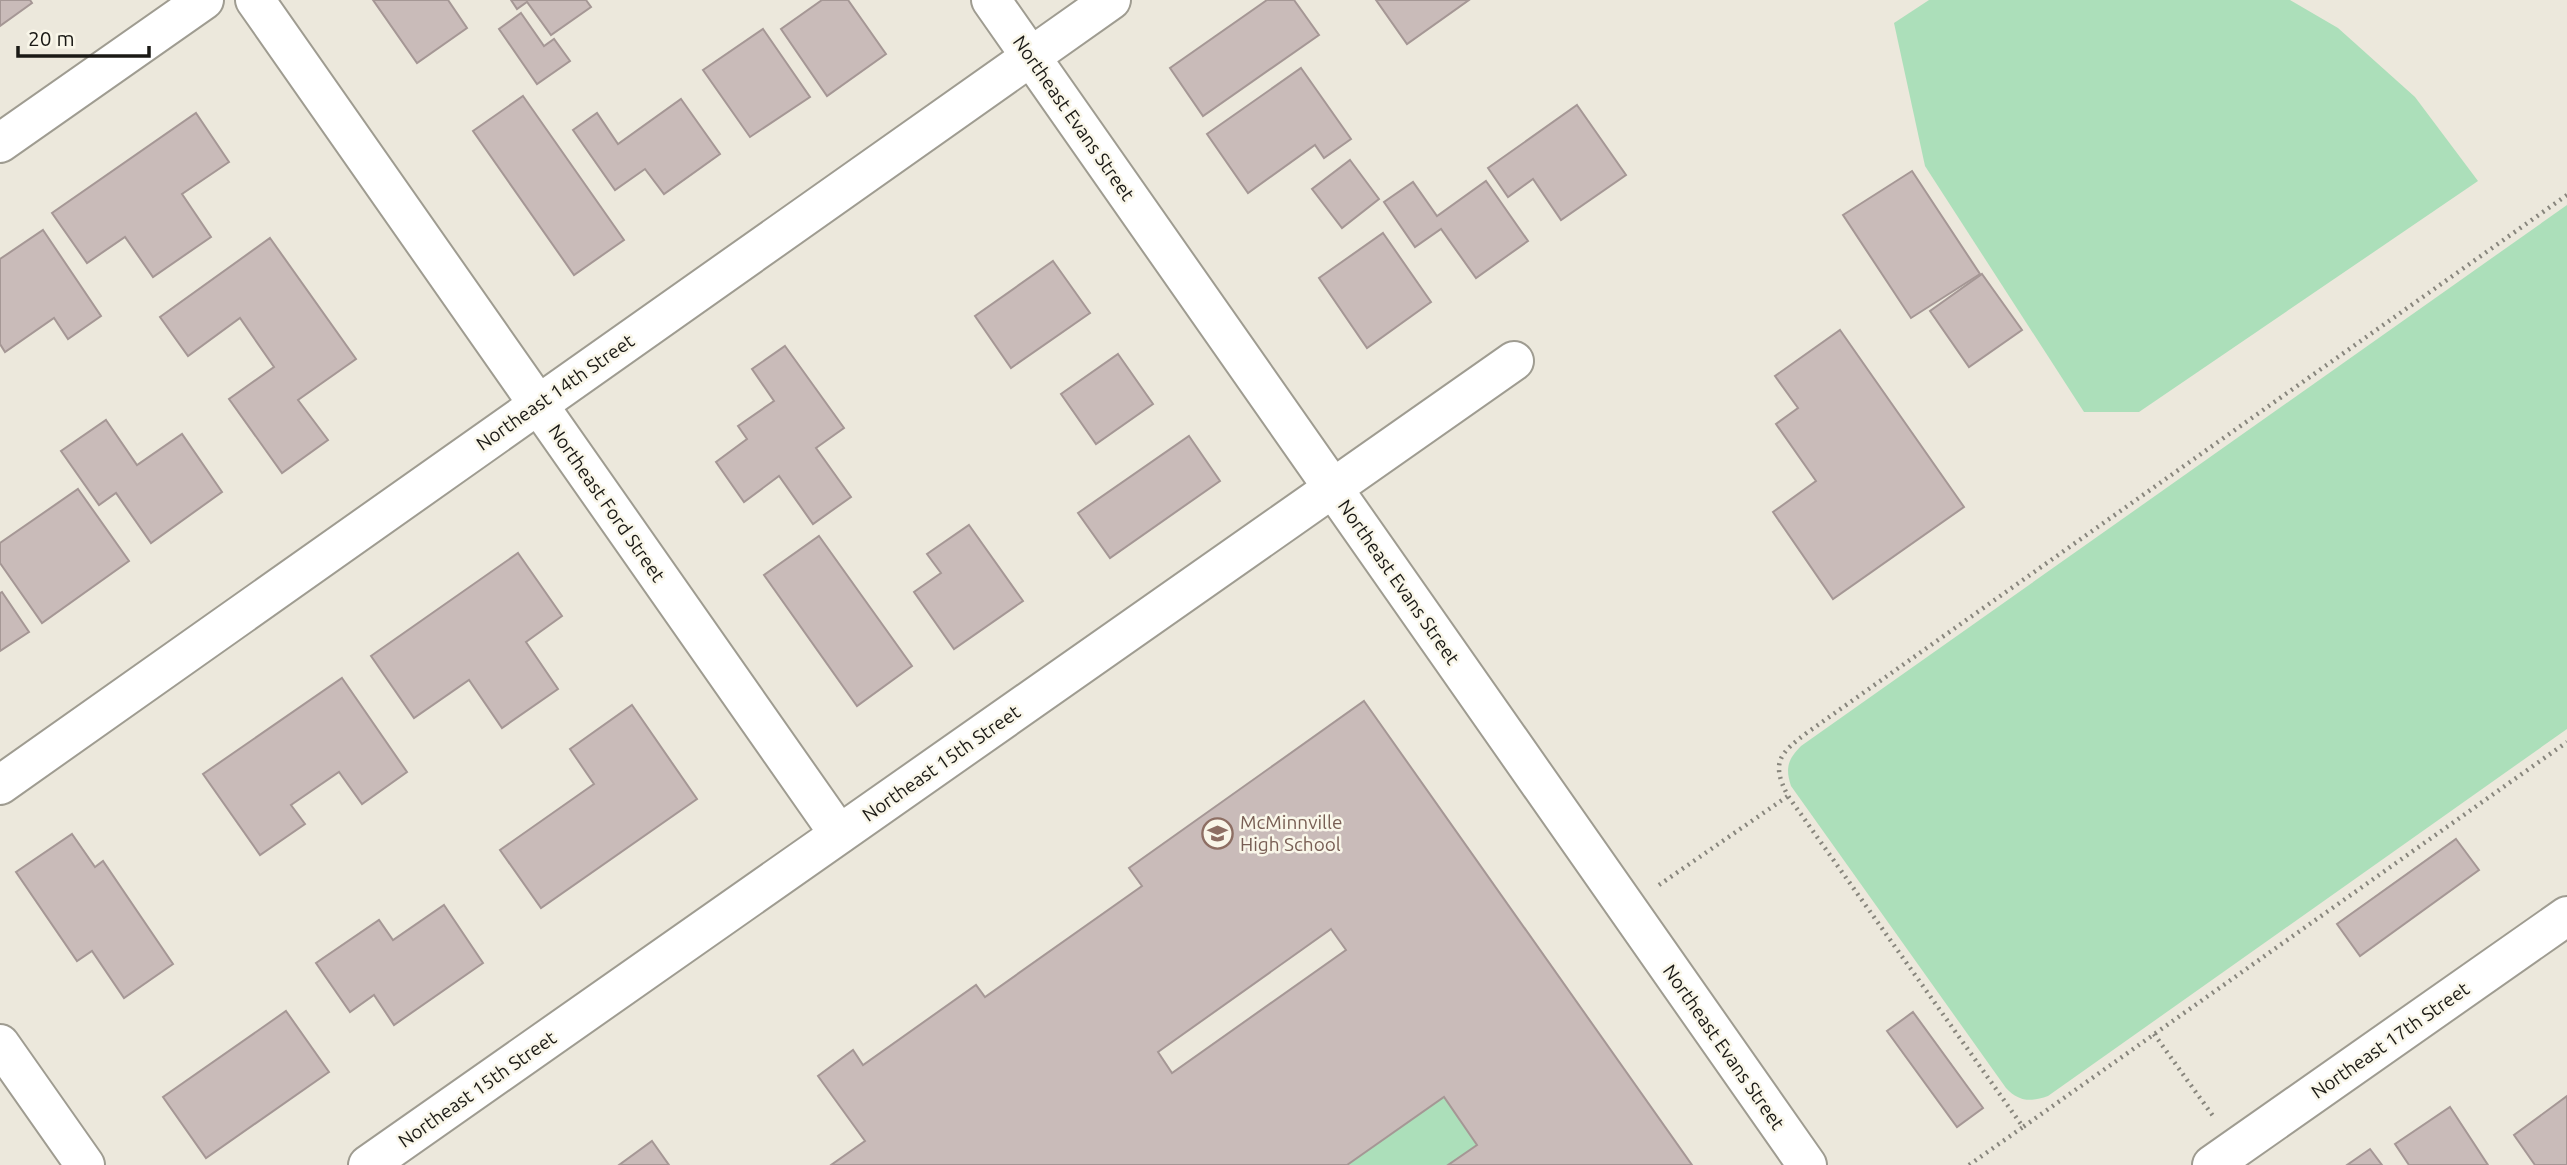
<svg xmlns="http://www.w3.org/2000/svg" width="2567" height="1165" viewBox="0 0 2567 1165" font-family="Ubuntu,sans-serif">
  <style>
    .green { fill: #acdfba }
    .building { fill: #c9bbb9; stroke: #a59795; stroke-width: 2; fill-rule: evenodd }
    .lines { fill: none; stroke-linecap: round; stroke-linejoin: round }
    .minor-casing { stroke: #9f9c91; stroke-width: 42 }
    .path { stroke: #88867d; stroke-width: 4.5; stroke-dasharray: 2 5; stroke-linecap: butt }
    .minor { stroke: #fff; stroke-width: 38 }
    .labels { text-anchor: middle; stroke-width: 5; stroke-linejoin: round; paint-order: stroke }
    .street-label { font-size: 19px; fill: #1a1915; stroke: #f9f6e9 }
    .education-label { font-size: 19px; fill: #785e54; stroke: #f9f6e9; text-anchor: start }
  </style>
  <rect width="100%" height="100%" fill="#ece8dc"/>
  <g class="green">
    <path d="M1929 0H2290L2338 28 2415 97 2478 181 2139 412H2084L1925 166 1894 23Z"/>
    <path d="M2567 205V729L2048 1096C2031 1102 2019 1102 2006 1088L1791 786C1785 768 1788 759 1801 746Z"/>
    <path d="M1444 1097 1477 1145 1448 1165H1347Z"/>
  </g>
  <g class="building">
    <path d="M0 0H30L32 3 0 26Z"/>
    <path d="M373 0H448L467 28 417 63Z"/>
    <path d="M511 0H586L591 7 551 35 527 2 517 9Z"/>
    <path d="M822 0H848L886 54 827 96 781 29Z"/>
    <path d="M1267 0H1294L1319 35 1203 116 1170 68Z"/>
    <path d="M1376 0H1469L1407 44Z"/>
    <path d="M521 13 544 46 554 39 570 61 537 84 499 29Z"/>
    <path d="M763 29 810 97 750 137 703 70Z"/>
    <path d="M1301 68 1351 139 1324 158 1315 145 1248 193 1207 134Z"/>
    <path d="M523 96 624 240 574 275 473 131Z"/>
    <path d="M681 99 720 154 664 194 645 169 615 190 573 130 597 113 618 144Z"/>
    <path d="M1577 105 1626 175 1561 220 1533 179 1508 197 1488 168Z"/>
    <path d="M196 113 229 162 182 194 211 237 153 277 125 237 87 263 52 213Z"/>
    <path d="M1350 160 1379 199 1342 228 1312 189Z"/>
    <path d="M1912 171 1980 274 1911 318 1843 215Z"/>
    <path d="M1486 181 1528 241 1476 278 1441 229 1415 247 1384 202 1413 182 1437 216Z"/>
    <path d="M43 230 101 316 68 339 54 318 5 352 0 344V259Z"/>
    <path d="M1383 233 1431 302 1367 348 1319 278Z"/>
    <path d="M270 238 356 359 298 400 328 440 282 473 229 399 274 367 240 318 188 356 160 317Z"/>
    <path d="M1053 261 1090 313 1011 368 975 316Z"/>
    <path d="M1982 274 2022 330 1969 367 1930 311Z"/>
    <path d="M1840 330 1964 507 1833 599 1773 512 1816 481 1776 424 1798 408 1775 376Z"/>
    <path d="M785 346 844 428 816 448 851 497 813 524 779 476 744 502 716 462 747 439 738 426 774 401 752 369Z"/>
    <path d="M1118 354 1153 404 1096 444 1061 394Z"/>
    <path d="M106 420 137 465 182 434 222 492 151 543 116 493 99 505 61 451Z"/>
    <path d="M1189 436 1220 481 1110 558 1078 513Z"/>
    <path d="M78 489 129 561 42 623 0 563V543Z"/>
    <path d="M969 525 1023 601 954 649 914 592 941 573 927 554Z"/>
    <path d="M819 536 912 666 857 706 764 575Z"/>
    <path d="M518 553 562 616 526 642 558 689 502 728 469 680 414 718 371 656Z"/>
    <path d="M2 592 29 632 0 651V593Z"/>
    <path d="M342 678 407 772 362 804 339 772 291 805 305 824 260 855 203 774Z"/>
    <path d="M1364 701 1692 1165H1448L1477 1145 1444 1097 1347 1165H831L865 1141 818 1076 853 1050 863 1065 976 985 985 997 1142 886 1129 868ZM1331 929 1346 950 1172 1073 1158 1052Z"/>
    <path d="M632 705 697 799 541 908 500 850 594 784 570 749Z"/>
    <path d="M72 834 95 867 103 861 173 964 124 998 92 951 77 961 16 872Z"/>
    <path d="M2456 839 2479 870 2360 956 2337 924Z"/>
    <path d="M444 905 483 963 394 1025 374 995 350 1012 316 963 379 920 393 940Z"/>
    <path d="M286 1011 329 1072 206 1158 163 1097Z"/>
    <path d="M1913 1012 1983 1108 1957 1127 1887 1031Z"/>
    <path d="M2567 1096V1165H2535L2514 1135Z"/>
    <path d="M2450 1107 2488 1165H2409L2395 1144Z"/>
    <path d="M652 1141 669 1165H619Z"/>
    <path d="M2370 1149 2382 1165H2347Z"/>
  </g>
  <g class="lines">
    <defs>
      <g id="minor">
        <path d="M255 0 839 834"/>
        <path d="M991 0 1807 1165"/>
        <path d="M0 143 204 0"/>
        <path d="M0 785 1111 0"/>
        <path d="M0 1044 85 1165"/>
        <path d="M368 1165 1514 361"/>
        <path d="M2212 1165 2567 916"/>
      </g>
    </defs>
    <use href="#minor" class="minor-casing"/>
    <g class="path">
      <path d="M2567 195 1808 732C1780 753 1770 762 1788 796L2023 1127 2567 742"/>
      <path d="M1659 885 1788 796"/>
      <path d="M2154 1034 2213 1116"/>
      <path d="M1969 1165 2023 1127"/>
    </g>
    <use href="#minor" class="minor"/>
  </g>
  <defs>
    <symbol id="school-ring" viewBox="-11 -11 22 22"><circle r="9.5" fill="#f9f6e9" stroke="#8d6e63" stroke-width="1.5"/><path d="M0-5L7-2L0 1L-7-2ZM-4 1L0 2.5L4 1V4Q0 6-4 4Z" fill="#8d6e63"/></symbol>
  </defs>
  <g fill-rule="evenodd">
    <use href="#school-ring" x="1200" y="816" width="35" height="35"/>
  </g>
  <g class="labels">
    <g class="street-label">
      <text transform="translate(1074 118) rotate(55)" y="7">Northeast Evans Street</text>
      <text transform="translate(555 392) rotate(-35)" y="7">Northeast 14th Street</text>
      <text transform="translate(607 503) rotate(55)" y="7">Northeast Ford Street</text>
      <text transform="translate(1399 582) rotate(55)" y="7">Northeast Evans Street</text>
      <text transform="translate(941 763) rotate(-35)" y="7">Northeast 15th Street</text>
      <text transform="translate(2390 1040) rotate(-35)" y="7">Northeast 17th Street</text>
      <text transform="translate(1724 1047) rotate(55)" y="7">Northeast Evans Street</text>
      <text transform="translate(477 1089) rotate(-35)" y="7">Northeast 15th Street</text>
    </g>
    <g class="education-label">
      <text x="1240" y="829">McMinnville<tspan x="1240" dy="22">High School</tspan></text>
    </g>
  </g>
  <path d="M18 46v10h131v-10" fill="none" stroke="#1a1915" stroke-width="3.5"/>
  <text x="28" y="46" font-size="21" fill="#1a1915" stroke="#f9f6e9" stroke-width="5" paint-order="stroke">20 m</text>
</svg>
